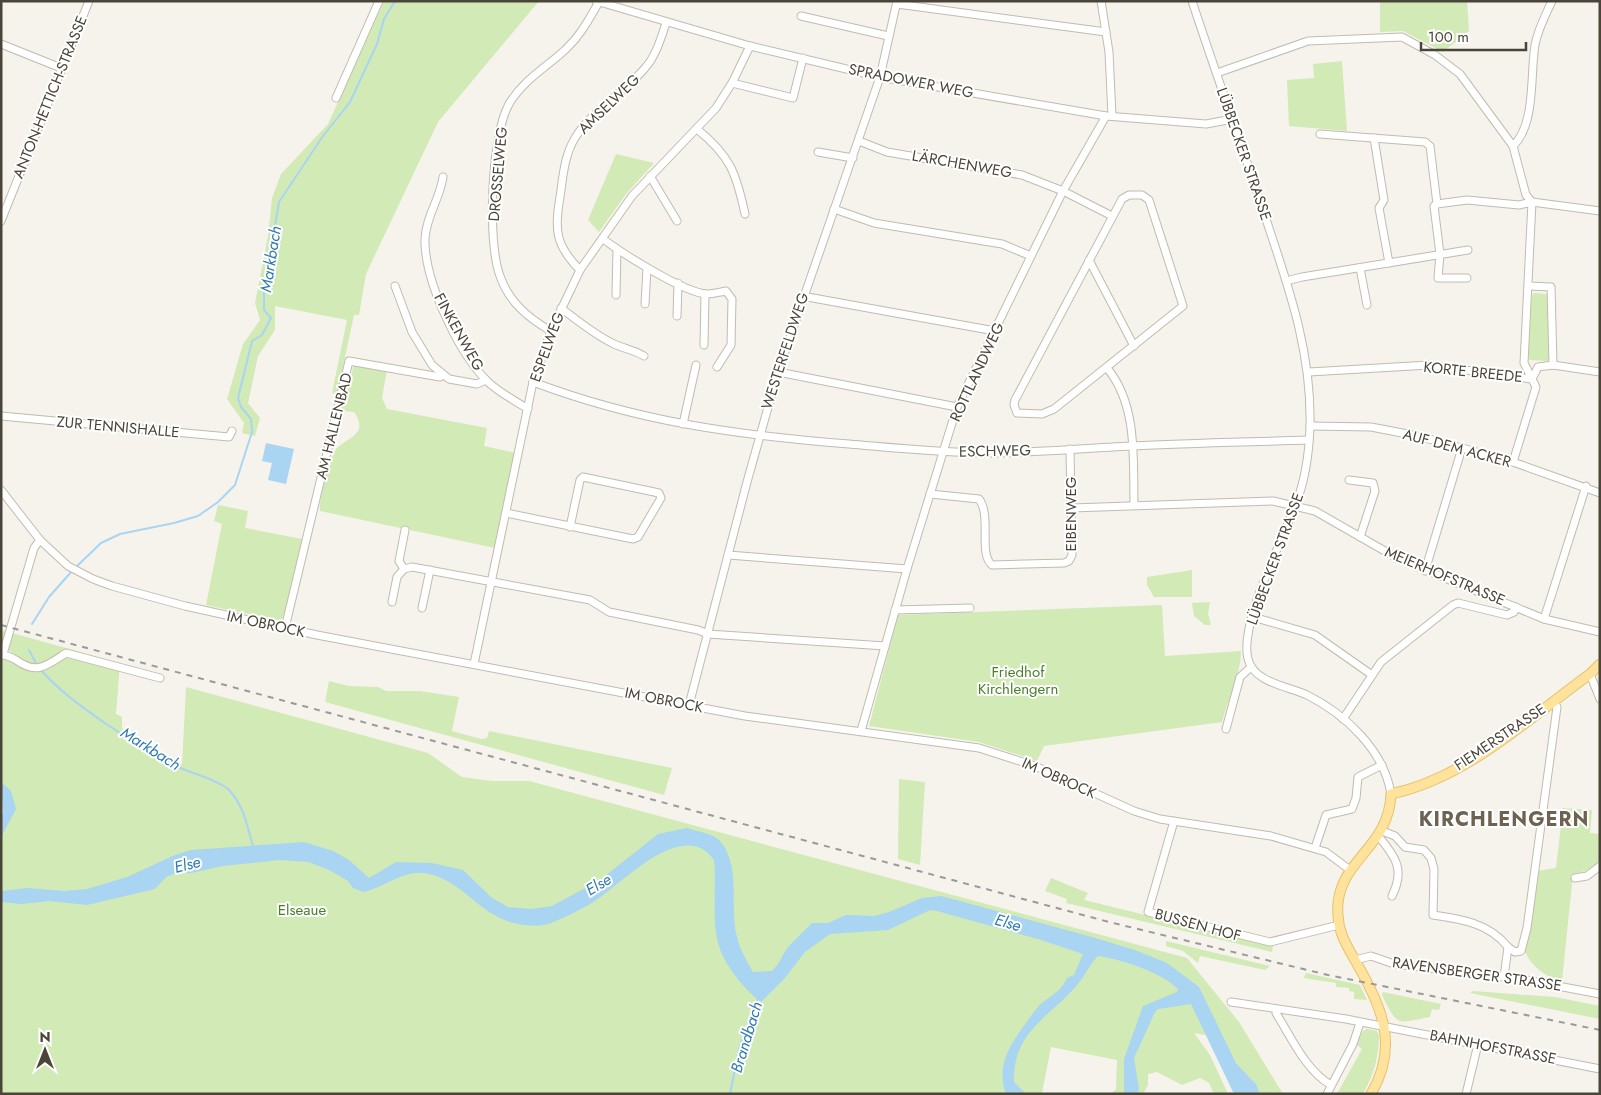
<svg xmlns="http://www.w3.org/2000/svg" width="1601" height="1095" viewBox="0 0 1601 1095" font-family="Jost,sans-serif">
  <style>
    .green { fill: #d2eab5 }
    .water { fill: #a9d4f2 }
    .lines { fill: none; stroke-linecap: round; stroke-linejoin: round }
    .stream { stroke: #a9d4f2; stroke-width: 2 }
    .minor-casing { stroke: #c2bbae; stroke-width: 9 }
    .major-casing { stroke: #e6c16a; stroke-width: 11 }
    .minor { stroke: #fff; stroke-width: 7 }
    .major { stroke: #ffe39c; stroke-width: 9 }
    .rail { stroke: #9a9a9a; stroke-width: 2; stroke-dasharray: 6 6; stroke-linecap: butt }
    .labels { text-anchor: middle; stroke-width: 4; stroke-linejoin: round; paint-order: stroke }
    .street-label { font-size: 15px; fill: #4b4439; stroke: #fff }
    .park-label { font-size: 15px; fill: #4a7f2a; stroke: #fff }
    .water-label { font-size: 16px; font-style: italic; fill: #2e7ab2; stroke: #fff }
    .district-label { font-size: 20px; font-weight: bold; letter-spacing: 1px; fill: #6e6250; stroke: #fff }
  </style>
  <rect width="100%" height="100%" fill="#f6f3ec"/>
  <g class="green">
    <path d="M384 1H539L438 122 366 274 359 315H354L337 394 332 393 347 320 275 306V330L258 356 248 403 260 418 255 436 242 433 244 423 227 399 243 344 260 320 255 303 268 236 272 198 281 174 328 124Z"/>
    <path d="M1380 1H1467L1469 31 1443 52 1403 31 1380 32Z"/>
    <path d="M1342 61 1347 131 1289 126 1287 80 1314 78 1313 64Z"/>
    <path d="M616 154 654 163 626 194 599 232 588 220Z"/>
    <path d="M1534 293 1546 294 1549 296 1551 360 1548 361 1530 360 1528 358 1532 295Z"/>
    <path d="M354 364 387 370 382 398 387 409 487 428 484 446 516 453 495 548 320 511C318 502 329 464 333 454 340 438 372 437 354 412L342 411Z"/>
    <path d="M218 505 248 511 245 528 302 539 285 612 281 621 206 605 222 524 214 521Z"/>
    <path d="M1192 570V597H1154L1147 585V577Z"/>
    <path d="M1210 602 1208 614 1211 625H1205L1194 616 1192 603Z"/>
    <path d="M1162 605 1165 656 1241 651C1241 674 1228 699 1222 722L1044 746 1037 761 979 742 869 726 898 615Z"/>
    <path d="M1 630 120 663 116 714 122 717V728L149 747 182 764 186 687 428 753 462 777 492 781H529L1187 958 1239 1022 1283 1094H1260L1256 1084 1236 1063 1221 1033 1205 1035 1194 1033 1210 1055 1228 1094H1214L1209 1083 1200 1078 1182 1085 1157 1072 1148 1074V1085L1143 1094H1111L1116 1089 1117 1060 1051 1047 1042 1093 1044 1094H1V825L9 809 1 794V661L13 655 9 650 1 649Z"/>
    <path d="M329 681 349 686 378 687 386 691H420L459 697 452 731 481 739 487 738 489 731 672 768 664 795 325 702Z"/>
    <path d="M899 779 925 782 920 865 898 859Z"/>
    <path d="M1563 808 1592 810 1590 833 1600 834V862L1585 871 1573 874 1562 981C1548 979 1528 964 1525 950L1536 871 1556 868Z"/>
    <path d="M1051 878 1088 893 1084 900 1273 946 1272 952 1066 903 1067 899 1045 891Z"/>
    <path d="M1166 941 1270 966 1265 970 1200 956 1198 963 1183 951 1166 946Z"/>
    <path d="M1306 973 1360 985 1367 1000 1354 999V992L1349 991V988L1336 987V983L1304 978Z"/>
    <path d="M1473 991 1555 997 1600 1006V1019L1470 993Z"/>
    <path d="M1383 992 1441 1004 1439 1010 1432 1009 1430 1017C1397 1023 1398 1028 1382 995Z"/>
    <path d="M1367 1029 1377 1031 1379 1035C1379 1057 1374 1074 1363 1094H1337L1362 1049 1356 1044 1363 1031Z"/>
  </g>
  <g class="water">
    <path d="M266 443 294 449 286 484 268 480 272 463 262 461Z"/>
    <path d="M1 782 11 791 16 809 1 837V815L3 813Z"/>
    <path d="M687 828C696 831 711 833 719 840 742 864 729 908 737 937 740 949 747 962 753 972L772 971 778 964 787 948 812 923H828L846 915 875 916 889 912 922 898 941 896 960 901 1092 937 1135 950 1167 963 1199 987 1236 1063 1256 1084 1260 1094H1234L1191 1004 1158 1009 1155 1012 1134 1058 1139 1089 1137 1094H1124V1059L1143 1006 1177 992 1178 989C1159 971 1123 960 1098 956 1089 965 1085 976 1077 985 1049 1018 1012 1032 1014 1082L1026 1094H1006C996 1067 1009 1046 1024 1026 1029 1020 1032 1013 1038 1007 1049 995 1060 994 1067 978L1074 975 1083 954 1038 939 937 911 930 910 888 930 830 934 805 952 784 979 761 1002C745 990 725 966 719 946 711 922 717 886 714 860 685 819 629 876 602 896 587 907 568 916 551 923 543 926 534 926 525 925 482 921 466 882 429 874 405 868 386 887 364 892L353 888 348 881 331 871 309 862 279 860 223 866 191 873H176L166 877 155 889 87 905 50 901 21 904 1 902V891L27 888 65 891 87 889 127 877 175 855 191 850 304 842 333 851 349 860 369 878 396 862 432 863 463 870 492 898 508 907 531 909 552 906 600 880 658 834Z"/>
  </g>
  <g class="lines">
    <g class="stream">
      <path d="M75 568 101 543 120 534 174 523 198 516 218 502 235 485 252 432 251 419 241 407 238 398 252 341 262 335 271 318 264 310V294L279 202 323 136 350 102 377 44 384 19 395 1"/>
      <path d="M32 624 49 597 72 571"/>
      <path d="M29 650 37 665"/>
      <path d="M40 669C70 704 139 747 181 768 193 774 221 781 229 790 244 806 247 826 253 846"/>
      <path d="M730 1094 739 1049 758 998"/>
    </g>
    <defs>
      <g id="minor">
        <path d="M596 1 750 46 880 77 1106 116 1206 124 1233 119"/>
        <path d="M1101 1 1109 52 1112 116"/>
        <path d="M1192 1C1215 71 1240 140 1263 210 1287 283 1312 349 1310 427 1309 453 1305 482 1295 506 1282 542 1239 623 1248 659 1254 683 1288 686 1307 695 1345 714 1384 750 1391 794"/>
        <path d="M897 4 1106 32"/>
        <path d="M801 16 888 36"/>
        <path d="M1 44 61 68"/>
        <path d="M1217 73 1308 41 1402 37 1435 55 1460 74 1513 146 1526 195 1532 202"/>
        <path d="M732 83 793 98 803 58"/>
        <path d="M336 98 379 1"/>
        <path d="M697 129C730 156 736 172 745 214"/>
        <path d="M1320 134 1425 142 1430 146 1437 204"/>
        <path d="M1374 138 1384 200 1379 208 1389 263"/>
        <path d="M859 141 887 152 1022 175 1063 191 1112 216"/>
        <path d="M1513 146C1536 124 1530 75 1535 45 1538 29 1545 16 1552 1"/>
        <path d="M818 152 853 158"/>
        <path d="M650 176 677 221"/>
        <path d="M443 177C440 199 426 216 425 239 424 280 458 352 487 381 498 392 514 400 528 409"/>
        <path d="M1129 195H1142L1149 200 1183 306 1054 409 1042 414 1017 413 1014 405 1015 400 1122 199Z"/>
        <path d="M834 209 874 223 1002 244 1031 256"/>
        <path d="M1 221 89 1"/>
        <path d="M603 239C622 253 684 293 707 294 713 294 720 292 726 291L732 299 731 345 717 367"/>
        <path d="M1089 260 1134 346"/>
        <path d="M1360 268 1367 305"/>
        <path d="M580 270C556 246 554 230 560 197 563 177 564 156 575 138 592 110 624 93 645 68 656 56 661 38 666 23"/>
        <path d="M1467 278H1438L1440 254 1434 206 1437 204 1467 200 1519 205 1532 202 1600 211"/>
        <path d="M1286 281 1302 277 1468 250"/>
        <path d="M395 286 412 332 432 365 449 379 477 384 486 380"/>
        <path d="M1529 286 1551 287 1553 365"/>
        <path d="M616 295 617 249"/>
        <path d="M802 296 995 331"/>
        <path d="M645 304 647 268"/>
        <path d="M561 308C578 321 595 335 614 344 625 349 634 350 644 356"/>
        <path d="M677 316 678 283"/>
        <path d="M551 331C528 318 509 302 500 276 487 242 491 136 509 104 523 80 547 67 566 49 581 35 589 19 599 2"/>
        <path d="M704 345 705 294"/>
        <path d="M1107 368C1138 405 1133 460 1134 505"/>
        <path d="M778 372 957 407"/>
        <path d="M1309 372 1429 365 1532 379 1538 367 1553 365 1600 372"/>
        <path d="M533 382C639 422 737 435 849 444 896 448 943 453 990 453 1037 453 1085 448 1132 446 1191 443 1250 442 1309 440"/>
        <path d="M1 416 229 437 232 431"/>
        <path d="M683 424 696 365"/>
        <path d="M1310 426 1371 427 1418 436 1513 462 1600 493"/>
        <path d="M1513 462 1536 387 1524 363 1532 202"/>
        <path d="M1349 480 1373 483 1375 491 1360 537"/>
        <path d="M1 490 40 540 68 566 93 579 112 586 185 606 317 635 745 716 979 748 1035 766 1134 811 1160 819 1271 836 1326 852 1350 870"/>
        <path d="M930 494 979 499C992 516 978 554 992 565L1064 563 1069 561 1072 555 1070 449"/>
        <path d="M1072 508 1273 501 1315 511 1397 558 1544 619 1600 632"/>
        <path d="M506 513 633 539 638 537 661 498 659 493 583 477 580 480 570 527"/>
        <path d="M728 555 907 569"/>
        <path d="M404 569 412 567 590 600 609 612 698 630 708 634 885 646"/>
        <path d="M1425 571 1462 448"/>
        <path d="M392 602 397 577 404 569 399 561 405 530"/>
        <path d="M422 608 430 570"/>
        <path d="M895 610 970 608"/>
        <path d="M1253 617 1315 635 1372 675"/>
        <path d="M1544 619 1586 486"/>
        <path d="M285 628 349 361 440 377 442 375"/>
        <path d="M3 654 34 548 40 540"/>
        <path d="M1 655C7 655 11 657 16 660 37 675 46 666 66 653L160 678"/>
        <path d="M474 664 533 382 551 331 580 270 632 196 716 108 732 83 750 46"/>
        <path d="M1590 674 1600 699"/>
        <path d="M689 705 747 482 778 372 880 77 897 1"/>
        <path d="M1343 719 1381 662 1453 605 1458 603 1507 615 1514 612 1516 607"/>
        <path d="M1226 729 1240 677 1251 667"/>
        <path d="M861 731 907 569 957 407 1063 191 1106 116"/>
        <path d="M1174 821 1148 912 1270 942 1339 925"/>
        <path d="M1382 831 1395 836 1405 847 1424 850 1431 858 1434 869 1433 915C1461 919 1489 923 1508 947L1504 977"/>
        <path d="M1379 837C1396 857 1405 870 1392 896"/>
        <path d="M1315 848 1326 815 1352 809 1356 798 1358 777 1382 765"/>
        <path d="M1575 878 1587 876 1600 866"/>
        <path d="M1508 947 1515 952 1521 951 1527 928 1557 707 1553 701"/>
        <path d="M1355 960 1371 956 1394 964 1521 979 1600 994"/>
        <path d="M1231 1002 1346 1019 1600 1069"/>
        <path d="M1277 1009 1276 1013C1291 1037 1306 1071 1331 1085"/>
        <path d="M1327 1094 1353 1044 1360 1023"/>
        <path d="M1466 1094 1478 1044"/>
      </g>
      <path id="major" d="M1371 1094C1400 1045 1381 1006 1356 962 1347 946 1339 934 1338 916 1333 861 1389 851 1391 794 1467 778 1529 718 1590 674L1600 664"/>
    </defs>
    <use href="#minor" class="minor-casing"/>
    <use href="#major" class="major-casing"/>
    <use href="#minor" class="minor"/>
    <use href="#major" class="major"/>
    <path class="rail" d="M1 625 1109 922 1328 975 1600 1030"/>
  </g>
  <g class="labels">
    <g class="street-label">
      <text transform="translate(911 81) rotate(11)" y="5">SPRADOWER WEG</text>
      <text transform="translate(50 97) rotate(-68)" y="5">ANTON-HETTICH-STRASSE</text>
      <text transform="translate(609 104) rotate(-44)" y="5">AMSELWEG</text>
      <text transform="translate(1244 154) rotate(71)" y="5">LÜBBECKER STRASSE</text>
      <text transform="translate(962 164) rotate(10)" y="5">LÄRCHENWEG</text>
      <text transform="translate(498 174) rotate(-85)" y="5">DROSSELWEG</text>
      <text transform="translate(459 332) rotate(61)" y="5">FINKENWEG</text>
      <text transform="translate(547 347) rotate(-70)" y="5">ESPELWEG</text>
      <text transform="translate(785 351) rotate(-72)" y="5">WESTERFELDWEG</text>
      <text transform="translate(977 372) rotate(-65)" y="5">ROTTLANDWEG</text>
      <text transform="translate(1473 372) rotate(6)" y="5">KORTE BREEDE</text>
      <text transform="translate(334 426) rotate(-76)" y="5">AM HALLENBAD</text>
      <text transform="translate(118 427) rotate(5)" y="5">ZUR TENNISHALLE</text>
      <text transform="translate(1457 448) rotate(15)" y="5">AUF DEM ACKER</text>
      <text transform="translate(995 451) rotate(-1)" y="5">ESCHWEG</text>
      <text transform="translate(1071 514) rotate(-90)" y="5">EIBENWEG</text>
      <text transform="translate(1275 559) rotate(-70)" y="5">LÜBBECKER STRASSE</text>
      <text transform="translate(1445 576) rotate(23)" y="5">MEIERHOFSTRASSE</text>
      <text transform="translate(266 624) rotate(12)" y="5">IM OBROCK</text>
      <text transform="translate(664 700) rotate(11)" y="5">IM OBROCK</text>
      <text transform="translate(1500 737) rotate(-34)" y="5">FIEMERSTRASSE</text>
      <text transform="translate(1059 778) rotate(24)" y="5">IM OBROCK</text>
      <text transform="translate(1198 925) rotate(15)" y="5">BUSSEN HOF</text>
      <text transform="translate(1477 974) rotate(8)" y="5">RAVENSBERGER STRASSE</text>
      <text transform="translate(1493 1047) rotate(11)" y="5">BAHNHOFSTRASSE</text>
    </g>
    <g class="park-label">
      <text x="1018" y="677">Friedhof<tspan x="1018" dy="17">Kirchlengern</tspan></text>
      <text x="302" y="915">Elseaue</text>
    </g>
    <g class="water-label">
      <text transform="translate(270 259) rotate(-81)" y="6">Markbach</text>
      <text transform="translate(151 748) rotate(32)" y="6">Markbach</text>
      <text transform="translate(187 864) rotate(-14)" y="6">Else</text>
      <text transform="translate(598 884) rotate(-31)" y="6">Else</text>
      <text transform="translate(1008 922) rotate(16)" y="6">Else</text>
      <text transform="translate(746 1037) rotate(-73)" y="6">Brandbach</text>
    </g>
    <g class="district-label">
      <text x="1504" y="826">KIRCHLENGERN</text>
    </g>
  </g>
  <rect width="1601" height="1095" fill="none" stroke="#4b4439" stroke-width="5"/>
  <g transform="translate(45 1050)" stroke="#ffffff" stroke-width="4" paint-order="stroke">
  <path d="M0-4L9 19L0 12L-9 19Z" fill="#4b4439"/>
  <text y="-8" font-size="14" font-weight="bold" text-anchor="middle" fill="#4b4439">N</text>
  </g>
  <path d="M1421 42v8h105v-8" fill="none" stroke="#4b4439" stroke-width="2.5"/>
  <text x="1428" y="42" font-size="15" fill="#4b4439" stroke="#ffffff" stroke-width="4" paint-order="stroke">100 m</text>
</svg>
